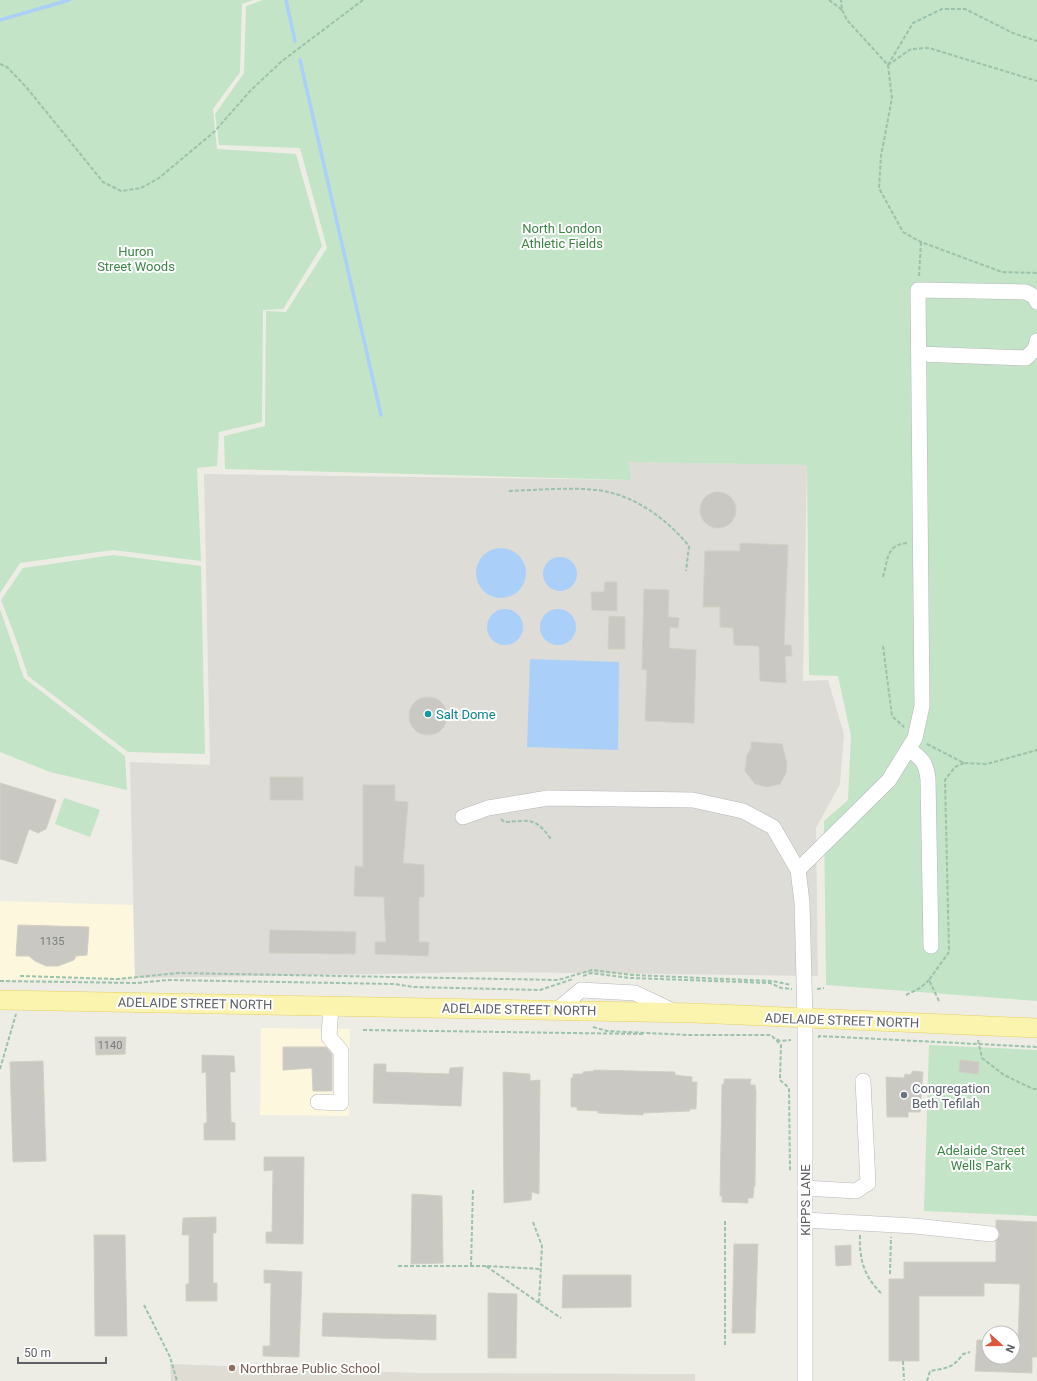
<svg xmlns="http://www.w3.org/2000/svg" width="1037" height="1381" viewBox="0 0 1037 1381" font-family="Roboto,sans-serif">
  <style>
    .commercial { fill: #fcf7dd }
    .industrial { fill: #dddcd7 }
    .education { fill: #dedcd3 }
    .green { fill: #c3e4c6 }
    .water { fill: #aad0f9 }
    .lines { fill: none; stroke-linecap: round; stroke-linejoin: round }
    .stream { stroke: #aad0f9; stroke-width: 3.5 }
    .building { fill: #cac8c2; stroke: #d3cfc4 }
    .minor-casing { stroke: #b5b7bb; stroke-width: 16 }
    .major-casing { stroke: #e8cf64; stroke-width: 20 }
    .path { stroke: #9bc2aa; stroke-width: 2; stroke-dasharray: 4 2; stroke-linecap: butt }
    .minor { stroke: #fff; stroke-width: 15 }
    .major { stroke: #faf4af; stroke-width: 19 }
    .culture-dot { fill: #0f9aa8; stroke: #fff; stroke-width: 1.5 }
    .worship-dot { fill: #6b7280; stroke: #fff; stroke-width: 1.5 }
    .education-dot { fill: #8d6e63; stroke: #fff; stroke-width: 1.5 }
    .labels { text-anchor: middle; stroke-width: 4; stroke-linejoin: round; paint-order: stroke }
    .number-label { font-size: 11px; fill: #787a7c }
    .park-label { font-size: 13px; fill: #3c8545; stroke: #fff }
    .culture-label { font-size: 13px; fill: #0d838f; stroke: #fff; text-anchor: start }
    .street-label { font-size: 13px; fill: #5d6064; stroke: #fff }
    .worship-label { font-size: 13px; fill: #5b616d; stroke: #fff; text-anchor: start }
    .education-label { font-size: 13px; fill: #785e54; stroke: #fff; text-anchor: start }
  </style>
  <rect width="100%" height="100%" fill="#eeede5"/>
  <g class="commercial">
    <path d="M0 901 133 905 135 978 0 980Z"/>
    <path d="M261 1028 350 1029 349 1116 260 1115Z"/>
  </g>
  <path class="industrial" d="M627 462 807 465 803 681 828 680 844 734 840 784 816 828 818 976 490 972 135 978 130 762 210 765 204 474 631 480Z"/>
  <path class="education" d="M170 1364 418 1373 695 1374V1381H171Z"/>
  <g class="green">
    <path d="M0 0H253L242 4 240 72 213 109 217 149 296 154 322 246 283 309 263 310 262 422 219 432 217 466 197 468 201 561 113 550 20 563 0 593Z"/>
    <path d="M263 0H1037V1001L826 985 824 821 848 800 851 736 838 676 809 675 807 465 628 462 631 480 225 469 224 436 265 426 266 311 286 312 327 248 300 148 219 145 215 114 244 73 246 6Z"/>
    <path d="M113 555 201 566 205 754 128 752 28 676 16 639 1 600 23 568Z"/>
    <path d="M0 609 24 678 125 756 127 790 50 772 0 752Z"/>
    <path d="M64 798 100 810 90 837 55 824Z"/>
    <path d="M929 1045 1037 1050V1216L924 1211Z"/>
  </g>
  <g class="water">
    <circle cx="501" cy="573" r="25"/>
    <circle cx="560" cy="574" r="17"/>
    <circle cx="558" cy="627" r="18"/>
    <circle cx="505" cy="627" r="18"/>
    <path d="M530 659 619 662 618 750 527 747Z"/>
  </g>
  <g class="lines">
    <g class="stream">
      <path d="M286 0 295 41"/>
      <path d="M0 20 69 0"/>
      <path d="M300 60 381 415"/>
    </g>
  </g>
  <g class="building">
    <circle cx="718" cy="510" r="18"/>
    <path d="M740 543 788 545 784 645H791L792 656H785L786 683 760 681 759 646 734 645 733 628 720 627V607H703L705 551H740Z"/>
    <path d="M605 582H617V611L592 610 591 592H604Z"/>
    <path d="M644 589 669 590 668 617 679 618 678 628 670 627 669 648 696 650 694 723 645 721 647 670 642 669Z"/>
    <path d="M609 616 625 617V649H608Z"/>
    <circle cx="428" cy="716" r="19"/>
    <path d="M751 742 782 744 787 763 786 773 780 784 767 787 755 784 745 771 747 755 751 748Z"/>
    <rect x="270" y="777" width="33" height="23"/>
    <path d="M0 783 56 800 46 829 38 833 29 829 17 864 0 859Z"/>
    <path d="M363 785H395V801L408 802 403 863 424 865V897H419V942H429L428 956 375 954V942H386L384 897 354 896 355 866 363 867Z"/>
    <path d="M18 925 89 927 87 955 76 956 74 960 58 966H46L35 961 29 956H16Z"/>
    <path d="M270 930 356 932 355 954 269 953Z"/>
    <path d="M95 1037H126L125 1054 96 1055Z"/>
    <path d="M283 1047H326L332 1054V1091H313L312 1068 283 1070Z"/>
    <path d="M202 1055 234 1056 235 1072H230L231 1122 235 1123V1140H204V1123H207L206 1072 202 1073Z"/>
    <path d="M960 1060 979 1062 978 1074 959 1072Z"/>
    <path d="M43 1061 46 1161 13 1162 10 1062Z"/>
    <path d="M374 1064H386V1072L449 1074 450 1068 463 1067 461 1106 373 1103Z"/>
    <path d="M594 1070 675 1072V1075L692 1077V1082H697L696 1109H690V1111L643 1113V1115L598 1113V1111L577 1110V1107H571V1078H573V1074H583V1072L594 1071Z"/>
    <path d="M913 1071 923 1072 920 1112H908V1117H887L886 1077 904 1078 905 1074 910 1075Z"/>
    <path d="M503 1072 530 1074V1081L540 1080 539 1194 532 1192 531 1200 504 1203Z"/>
    <path d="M724 1079H751L750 1085H755L756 1091 755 1186H754L753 1198H748V1203L722 1202V1196H720L722 1084H724Z"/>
    <path d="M264 1157H304L303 1244 266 1243V1232H272L273 1170 264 1171Z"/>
    <path d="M412 1194 442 1196 443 1263 411 1264Z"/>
    <path d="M216 1217V1233H213V1283H217V1301H186V1284H189V1235H182L183 1218Z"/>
    <path d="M996 1220 1037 1222V1357H1032V1373L975 1371 977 1340H989V1357H1013V1341H1018L1020 1284 984 1283V1296H919V1361H889V1279H904V1262H996V1241L1000 1235 996 1227Z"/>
    <path d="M94 1235H125L127 1336H95Z"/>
    <path d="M734 1244H758L755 1333H732Z"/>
    <path d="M851 1245V1265L836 1266 835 1246Z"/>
    <path d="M264 1270 302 1272 299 1357 263 1356V1346H270L271 1283H264Z"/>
    <path d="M563 1275H631V1307L562 1308Z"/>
    <path d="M488 1293 517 1294 516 1358H488Z"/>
    <path d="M323 1313 436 1315V1340L322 1336Z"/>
  </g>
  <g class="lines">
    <defs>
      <g id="minor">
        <path d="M919 354 1026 358 1035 349 1037 341"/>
        <path d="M909 749C922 759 926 762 928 779L931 946"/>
        <path d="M463 817 488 808 548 798 693 800 743 811 773 827 798 870 802 902 805 1019V1381"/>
        <path d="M798 870 889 780 915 738 922 706 918 290 1026 292 1035 297 1037 302"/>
        <path d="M557 1010 581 990 635 993 673 1011"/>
        <path d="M318 1102 341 1103V1051L329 1037 331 1005"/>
        <path d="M805 1188 856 1191 868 1183 863 1081"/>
        <path d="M805 1220 915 1226 991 1234"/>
      </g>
      <path id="major" d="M0 1000 693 1013 1037 1028"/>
    </defs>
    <use href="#minor" class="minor-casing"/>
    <use href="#major" class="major-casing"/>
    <g class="path">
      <path d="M829 0 842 10 841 0"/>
      <path d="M842 10 847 20 888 65 892 98 881 156 879 188 903 232 921 242 1002 272 1037 273"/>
      <path d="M0 64 7 67 27 88 103 182 121 191 141 188 159 178 214 132 251 90 282 61 363 0"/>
      <path d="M888 65 913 23 942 9H965L1013 33 1037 41"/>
      <path d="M888 65 911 49 929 48 1037 81"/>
      <path d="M919 276 921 242"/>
      <path d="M509 491C537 490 569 487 596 490 633 494 666 518 689 546L686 571"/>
      <path d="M883 577C888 560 886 544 908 543"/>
      <path d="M883 646 892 716 904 727"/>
      <path d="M927 744 964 763 987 764 1037 750"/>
      <path d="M501 819 504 822C530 821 534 816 551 839"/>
      <path d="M20 976 118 979 178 973 558 980 592 970 632 975 773 981 791 985"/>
      <path d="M583 976 591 973 631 978 770 983 781 988 792 989"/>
      <path d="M0 981 137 983 168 980 394 984 414 987 540 990 573 979"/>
      <path d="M817 989 824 988"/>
      <path d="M906 995 920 988 929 980"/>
      <path d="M939 1001 929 980 949 952 945 780 955 767 964 763"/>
      <path d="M593 1027 607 1031 688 1035H771L781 1045 780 1080 789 1088 790 1171"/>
      <path d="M363 1030 643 1034"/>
      <path d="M819 1038V1036L1037 1047"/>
      <path d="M777 1039 780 1041 791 1040"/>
      <path d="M978 1040 982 1058 1004 1075 1033 1089H1037"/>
      <path d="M0 1069 16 1014"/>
      <path d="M725 1221V1346"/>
      <path d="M533 1222 542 1246 539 1303 561 1318"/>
      <path d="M860 1235C859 1259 864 1277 882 1294"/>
      <path d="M398 1266H486"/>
      <path d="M471 1266 473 1188"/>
      <path d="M890 1274 891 1237"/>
      <path d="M539 1303 486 1266 541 1269"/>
      <path d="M144 1305 170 1357 177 1381"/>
      <path d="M903 1361 904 1380"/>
      <path d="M927 1381 930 1371C947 1368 953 1368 963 1354L970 1352"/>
    </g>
    <use href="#minor" class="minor"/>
    <use href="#major" class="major"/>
  </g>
  <circle class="culture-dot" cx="428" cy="714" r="4"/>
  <circle class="worship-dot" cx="904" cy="1095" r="4"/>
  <circle class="education-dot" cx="232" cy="1368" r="4"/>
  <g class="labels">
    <g class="number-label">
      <text x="52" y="945">1135</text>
      <text x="110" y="1049">1140</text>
    </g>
    <g class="park-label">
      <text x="562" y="233">North London<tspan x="562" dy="15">Athletic Fields</tspan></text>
      <text x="136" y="256">Huron<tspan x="136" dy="15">Street Woods</tspan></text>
      <text x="981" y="1155">Adelaide Street<tspan x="981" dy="15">Wells Park</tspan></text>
    </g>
    <g class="culture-label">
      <text x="436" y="719">Salt Dome</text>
    </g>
    <g class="street-label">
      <text transform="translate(195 1003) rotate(1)" y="5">ADELAIDE STREET NORTH</text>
      <text transform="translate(519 1009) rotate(1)" y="5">ADELAIDE STREET NORTH</text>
      <text transform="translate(842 1020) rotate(2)" y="5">ADELAIDE STREET NORTH</text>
      <text transform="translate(805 1200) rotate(-90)" y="5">KIPPS LANE</text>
    </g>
    <g class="worship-label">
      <text x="912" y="1093">Congregation<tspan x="912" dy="15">Beth Tefilah</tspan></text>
    </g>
    <g class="education-label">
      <text x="240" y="1373">Northbrae Public School</text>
    </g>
  </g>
  <g transform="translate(1001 1345) rotate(111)"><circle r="19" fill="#ffffff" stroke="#bebfc1"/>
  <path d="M0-3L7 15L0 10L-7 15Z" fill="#de563b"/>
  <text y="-6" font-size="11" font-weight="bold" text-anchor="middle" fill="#5d6064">N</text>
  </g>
  <path d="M18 1357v6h88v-6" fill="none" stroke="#5d6064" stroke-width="2"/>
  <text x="24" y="1357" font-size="12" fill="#5d6064" stroke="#ffffff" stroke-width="3" paint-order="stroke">50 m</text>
</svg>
